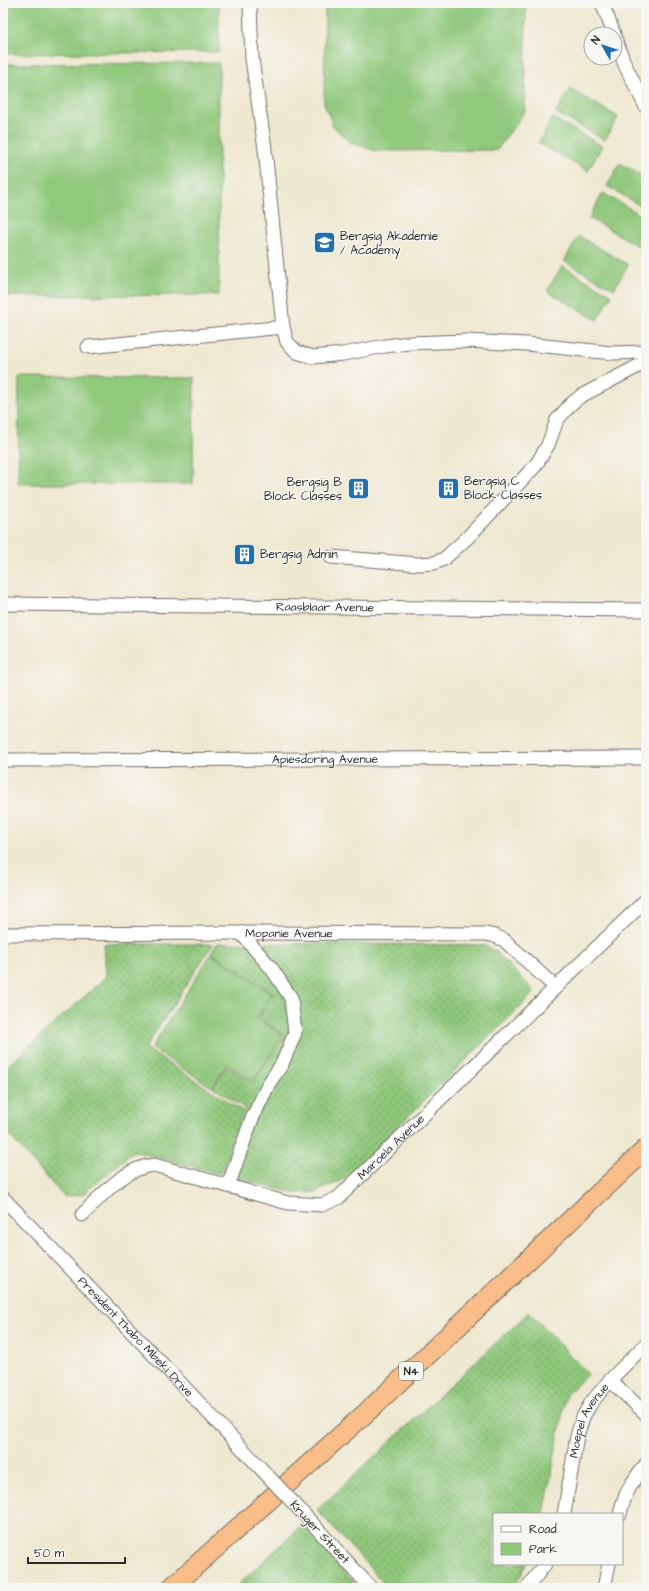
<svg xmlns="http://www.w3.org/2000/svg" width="649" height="1591" viewBox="0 0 649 1591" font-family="'Architects Daughter',sans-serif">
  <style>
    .grass { fill: url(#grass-dots); stroke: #5e7a53 }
    .green { fill: #90c87b; stroke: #5e7a53 }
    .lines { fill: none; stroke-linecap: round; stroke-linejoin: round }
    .minor-casing { stroke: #706d65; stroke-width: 15 }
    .highway-casing { stroke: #706d65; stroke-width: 21 }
    .minor { stroke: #fff; stroke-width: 13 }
    .highway { stroke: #f8bd88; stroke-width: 19 }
    .minor-bridge-casing { stroke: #706d65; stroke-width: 15; stroke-linecap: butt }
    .minor-bridge { stroke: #fff; stroke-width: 13 }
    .labels { text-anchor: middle; stroke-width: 3; stroke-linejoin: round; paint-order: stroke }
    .shield { fill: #f6f6f2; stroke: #686867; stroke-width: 1 }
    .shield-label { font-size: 11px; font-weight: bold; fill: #2b2b2b }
    .poi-label { font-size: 12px; fill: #2b2b2b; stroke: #f6f6f2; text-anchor: start }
    .street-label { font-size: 12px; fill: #2b2b2b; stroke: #f6f6f2 }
  </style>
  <defs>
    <pattern id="grass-dots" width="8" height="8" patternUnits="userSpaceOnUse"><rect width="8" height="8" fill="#90c87b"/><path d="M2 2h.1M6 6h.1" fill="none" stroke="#76a365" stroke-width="1.8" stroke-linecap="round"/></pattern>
  </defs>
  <rect width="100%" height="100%" fill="#f6f6f2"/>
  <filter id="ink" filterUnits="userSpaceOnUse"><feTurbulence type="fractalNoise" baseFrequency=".025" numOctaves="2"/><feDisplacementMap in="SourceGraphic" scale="8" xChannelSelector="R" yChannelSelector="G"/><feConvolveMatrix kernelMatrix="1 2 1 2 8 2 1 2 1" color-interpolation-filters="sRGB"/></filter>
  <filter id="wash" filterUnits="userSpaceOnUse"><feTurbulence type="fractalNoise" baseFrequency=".012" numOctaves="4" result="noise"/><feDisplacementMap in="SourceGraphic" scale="16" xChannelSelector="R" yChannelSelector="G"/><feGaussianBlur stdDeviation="0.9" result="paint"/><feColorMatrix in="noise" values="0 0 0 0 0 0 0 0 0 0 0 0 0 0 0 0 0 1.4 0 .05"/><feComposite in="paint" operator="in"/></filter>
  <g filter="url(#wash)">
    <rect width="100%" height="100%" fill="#efe8d0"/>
    <g class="grass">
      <path d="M217 943 483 945 495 951 535 992 343 1180 316 1192 294 1193 223 1175 246 1109 213 1087 227 1066 253 1083 284 1035 258 1018 273 993 211 953Z"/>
      <path d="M104 944H213L145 1048 243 1111 221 1174 134 1151 83 1194 64 1197 3 1128V1070L106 977Z"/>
      <path d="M529 1312 588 1374 566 1395 544 1514H494V1564H527L514 1588H388L317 1510Z"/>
      <path d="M302 1525 359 1588H235Z"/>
    </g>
    <g class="green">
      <path d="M3 3H219V52L3 54Z"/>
      <path d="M325 3H526L525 111 497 150 376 151 351 143 333 126 324 103Z"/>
      <path d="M219 63V295L3 296V64Z"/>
      <path d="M570 89 618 117 605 140 556 113Z"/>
      <path d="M553 118 602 146 588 171 538 143Z"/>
      <path d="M620 163 646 178V209L607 186Z"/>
      <path d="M603 193 646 218V236L640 247 589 218Z"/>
      <path d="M579 236 628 265 614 289 564 261Z"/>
      <path d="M562 266 612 295 597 320 547 291Z"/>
      <path d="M19 377 194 378 193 484H18Z"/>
      <path d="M211 954 272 994 256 1018 282 1035 253 1081 227 1064 212 1087 151 1048Z"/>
    </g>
  </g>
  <g filter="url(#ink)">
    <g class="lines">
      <defs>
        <g id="minor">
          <path d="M250 3 252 59 265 149 283 327 287 342 297 352 313 357 343 354 385 346 410 343 466 341 527 344 612 353 646 352"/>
          <path d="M602 3 614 34"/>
          <path d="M615 38 625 65 646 107"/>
          <path d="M88 347 283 327"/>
          <path d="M331 557 419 564 434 563 444 559 467 538 536 465 548 445 557 420 571 404 581 396 646 362"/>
          <path id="s1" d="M3 604 646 610"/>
          <path id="s2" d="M3 760 646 758"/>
          <path id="s3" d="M3 934 241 933 486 934 495 936 504 940 555 987"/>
          <path d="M228 1186 251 1121 269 1083 282 1064 295 1033 291 998 272 969 241 933"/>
          <path id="s4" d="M3 1198 170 1372 268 1476"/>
          <path id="s5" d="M82 1215C103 1195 123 1168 154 1165L288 1203 322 1205 338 1198 646 900"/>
          <path d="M610 1380 646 1414"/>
          <path d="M301 1511 371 1588"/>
          <path id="s6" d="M564 1514 577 1436 583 1417 591 1403 610 1380 646 1344"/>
          <path d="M620 1514C624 1494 633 1480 646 1464"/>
          <path d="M527 1588 545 1564"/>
          <path d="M604 1588 609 1564"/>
        </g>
        <path id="highway" d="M171 1588 367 1412 646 1149"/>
      </defs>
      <use href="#minor" class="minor-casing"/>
      <use href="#highway" class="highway-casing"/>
      <use href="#minor" class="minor"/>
      <use href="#highway" class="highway"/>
      <defs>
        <path id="minor-bridge" d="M268 1476 301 1511"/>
      </defs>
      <use href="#minor-bridge" class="minor-bridge-casing"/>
      <use href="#minor-bridge" class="minor-bridge"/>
    </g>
  </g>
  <defs>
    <symbol id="school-square" viewBox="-11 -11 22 22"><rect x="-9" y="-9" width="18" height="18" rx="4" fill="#1f6fb2" stroke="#f6f6f2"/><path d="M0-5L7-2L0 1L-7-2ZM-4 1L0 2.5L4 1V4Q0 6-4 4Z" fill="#fff"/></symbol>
    <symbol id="building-square" viewBox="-11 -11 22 22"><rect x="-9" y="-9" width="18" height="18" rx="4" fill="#1f6fb2" stroke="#f6f6f2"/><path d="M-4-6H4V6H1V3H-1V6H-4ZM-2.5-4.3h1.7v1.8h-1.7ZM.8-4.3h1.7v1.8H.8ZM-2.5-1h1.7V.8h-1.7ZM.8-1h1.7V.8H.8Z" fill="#fff"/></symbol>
  </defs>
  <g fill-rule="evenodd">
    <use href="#school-square" x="312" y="230" width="25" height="25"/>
    <use href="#building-square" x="436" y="476" width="25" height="25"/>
    <use href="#building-square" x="346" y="476" width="25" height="25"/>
    <use href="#building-square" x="232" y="542" width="25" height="25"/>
  </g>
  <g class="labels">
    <rect class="shield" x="399" y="1362" width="24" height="18" rx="3"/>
    <g class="shield-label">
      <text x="411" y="1375">N4</text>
    </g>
    <g class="poi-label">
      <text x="340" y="240">Bergsig Akademie<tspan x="340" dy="14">/ Academy</tspan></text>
      <text x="464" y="485">Bergsig C<tspan x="464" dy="14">Block Classes</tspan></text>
      <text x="342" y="486" text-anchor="end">Bergsig B<tspan x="342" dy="14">Block Classes</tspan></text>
      <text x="260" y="558">Bergsig Admin</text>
    </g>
    <g class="street-label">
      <text dy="4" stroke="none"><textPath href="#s1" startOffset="322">Raasblaar Avenue</textPath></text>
      <text dy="4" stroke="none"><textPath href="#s2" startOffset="322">Apiesdoring Avenue</textPath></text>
      <text dy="4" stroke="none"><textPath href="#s3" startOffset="286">Mopanie Avenue</textPath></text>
      <text dy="4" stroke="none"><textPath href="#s5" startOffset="354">Maroela Avenue</textPath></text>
      <text dy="4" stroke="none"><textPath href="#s4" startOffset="192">President Thabo Mbeki Drive</textPath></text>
      <text dy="4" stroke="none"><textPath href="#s6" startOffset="98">Moepel Avenue</textPath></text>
      <text transform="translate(320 1532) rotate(47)" y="4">Kruger Street</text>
    </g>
  </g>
  <rect width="649" height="1591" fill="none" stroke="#f6f6f2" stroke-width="16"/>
  <rect x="493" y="1513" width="130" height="52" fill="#f6f6f2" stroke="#a5a5a2"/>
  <rect x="501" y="1526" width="20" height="6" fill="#ffffff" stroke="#a5a5a2"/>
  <text x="529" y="1533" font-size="12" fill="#2b2b2b">Road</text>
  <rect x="501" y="1543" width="20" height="12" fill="#90c87b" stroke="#a5a5a2"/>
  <text x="529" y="1553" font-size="12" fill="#2b2b2b">Park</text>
  <g transform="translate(603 46) rotate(309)"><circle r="19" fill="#f6f6f2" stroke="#a5a5a2"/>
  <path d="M0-3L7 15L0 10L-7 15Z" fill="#1f6fb2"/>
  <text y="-6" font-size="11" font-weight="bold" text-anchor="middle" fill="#2b2b2b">N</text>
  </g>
  <path d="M28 1557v6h97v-6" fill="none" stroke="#2b2b2b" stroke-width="2"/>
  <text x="34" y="1557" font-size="12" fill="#2b2b2b" stroke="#f6f6f2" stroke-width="3" paint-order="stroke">50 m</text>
</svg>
